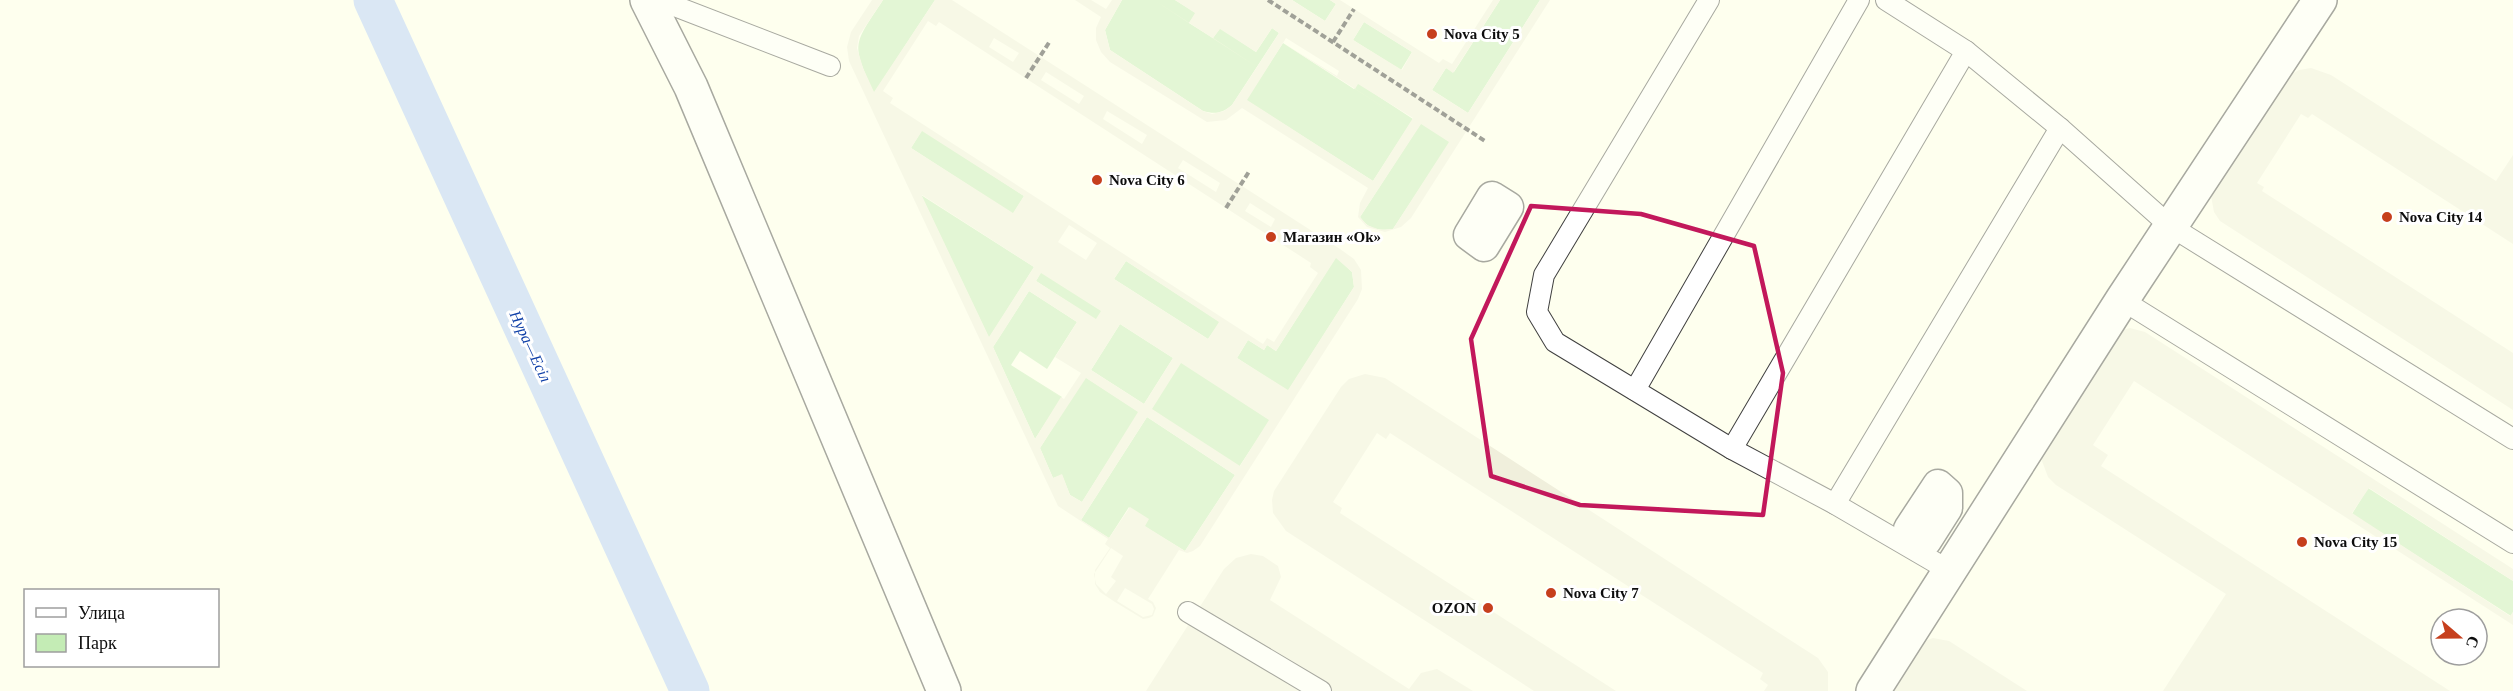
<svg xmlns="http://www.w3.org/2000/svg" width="2513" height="691" viewBox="0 0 2513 691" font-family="Georgia,serif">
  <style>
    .green { fill: #c4ecb5 }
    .plaza { fill: #f0efdc; fill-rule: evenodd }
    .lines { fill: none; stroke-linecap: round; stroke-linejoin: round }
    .canal { stroke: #afcbfa; stroke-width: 39 }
    .service-casing { stroke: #404040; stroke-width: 22 }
    .pedestrian-casing { stroke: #404040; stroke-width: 33 }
    .minor-casing { stroke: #404040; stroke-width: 36 }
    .path { stroke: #2f2f2f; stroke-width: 4; stroke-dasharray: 6 3; stroke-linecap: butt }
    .service { stroke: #fff; stroke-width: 20 }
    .pedestrian { stroke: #fff; stroke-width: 30 }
    .minor { stroke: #fff; stroke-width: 33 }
    .marked { fill: none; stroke: #c2185b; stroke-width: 4.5; stroke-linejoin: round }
    .poi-dot { fill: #c63f1d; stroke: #fff; stroke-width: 2 }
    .labels { text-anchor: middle; stroke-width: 6; stroke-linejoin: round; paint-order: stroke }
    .poi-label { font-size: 15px; font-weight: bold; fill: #0d0d0d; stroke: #fff; text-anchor: start }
    .water-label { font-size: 16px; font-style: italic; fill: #0f3fa7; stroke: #fff }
  </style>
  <rect width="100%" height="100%" fill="#feffee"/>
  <g class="green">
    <path d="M883 0H935L874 93C851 42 853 46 883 0Z"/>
    <path d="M1122 0H1175L1196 13 1189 23 1213 38 1220 28 1256 52 1272 28 1279 33 1232 105C1222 114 1214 114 1203 111L1110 50 1105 30Z"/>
    <path d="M1292 0H1330L1336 4 1325 21Z"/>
    <path d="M1500 0H1540L1468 113 1432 90 1446 68 1454 72Z"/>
    <path d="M1364 22 1412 52 1401 70 1353 40Z"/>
    <path d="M1283 43 1354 89 1358 83 1413 119 1373 181 1246 100Z"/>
    <path d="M1421 123 1450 142 1393 229C1379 231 1368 229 1360 217Z"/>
    <path d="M922 130 1024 196 1013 214 911 148Z"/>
    <path d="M921 195 1034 267 989 338Z"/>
    <path d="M1336 257 1352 272 1354 287 1288 391 1237 358 1248 340 1264 350 1267 345 1276 351Z"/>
    <path d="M1126 261 1220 322 1208 339 1114 279Z"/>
    <path d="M1041 272 1102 311 1096 320 1036 281Z"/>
    <path d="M1029 291 1077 322 1047 369 1020 351 1011 365 1062 397 1035 439 993 347Z"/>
    <path d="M1120 324 1173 358 1144 404 1091 370Z"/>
    <path d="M1181 362 1270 420 1239 467 1151 409Z"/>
    <path d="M1085 377 1139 412 1082 502 1070 495 1062 475 1053 478 1040 448Z"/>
    <path d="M1147 417 1235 475 1185 551 1144 526 1129 507 1109 538 1081 520Z"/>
    <path d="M2368 488 2513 581V612L2511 616 2352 514Z"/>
  </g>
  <g class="plaza">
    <path d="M872 0H883L859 36 857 48 863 68 874 92 935 0H952L1340 249 1354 259 1361 270 1362 289 1358 299 1200 546 1193 551 1187 553 1179 550 1148 599 1153 602 1156 608 1153 616 1149 618 1143 619 1115 602 1100 592 1095 584V570L1110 548 1105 544 1108 539 1058 506 849 61 847 47 851 32ZM928 21 936 26 939 22 1311 263 1310 267 1318 273 1274 342 1267 338 1263 344 890 103 893 98 883 91ZM994 38 1019 53 1013 62 989 47ZM1046 72 1084 96 1079 104 1041 80ZM1107 111 1147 135 1142 144 1103 119ZM922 131 1024 196 1013 213 911 148ZM1183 160 1220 183 1216 192 1178 168ZM922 195 1034 267 989 337 922 196ZM1250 203 1275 219 1271 227 1245 211ZM1069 225 1097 243 1086 260 1058 242ZM1336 258 1352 272 1354 287 1288 390 1237 358 1248 340 1264 350 1267 345 1276 351ZM1126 261 1219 322 1208 339 1114 279ZM1041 273 1101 311 1096 319 1036 281ZM1029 291 1077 322 1055 357 1081 373 1064 399 1011 366 1061 397 1035 439 993 347 999 338 1047 369 999 338ZM1120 324 1173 358 1144 404 1091 370ZM1181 363 1269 420 1240 466 1152 409ZM1086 378 1138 412 1082 502 1070 495 1062 474 1053 478 1040 448ZM1147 417 1235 475 1185 551 1145 526 1149 519 1130 507 1109 538 1081 520ZM1111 548 1123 556 1111 577 1116 581 1106 594 1096 584 1094 574ZM1125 588 1152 604 1154 609 1152 615 1143 617 1117 601Z"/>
    <path d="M1075 0H1091L1106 9 1112 0H1122L1105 30 1110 50 1203 111 1212 114 1224 111 1232 105 1257 67 1154 0 1189 23 1195 13 1175 0H1292L1325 21 1336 4 1330 0H1340L1439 63 1443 59 1452 64 1493 0H1500L1453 73 1446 68 1432 90 1468 113 1540 0H1550L1411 218 1401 227 1385 232 1367 227 1358 217 1360 203 1368 188 1242 108 1226 120 1207 122 1110 62 1101 52 1096 40V28L1101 17ZM1364 22 1412 52 1402 70 1353 40ZM1272 28 1279 33 1257 67 1213 38 1220 29 1256 52ZM1286 38 1339 71 1337 76 1283 43ZM1283 43 1396 115 1355 89 1358 84 1413 118 1373 181 1247 100ZM1421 124 1449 142 1393 229 1380 230 1367 225 1360 217Z"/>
    <path d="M2311 68 2331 75 2496 181 2513 155V244L2312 114 2308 118 2301 114 2257 183 2264 187 2262 191 2513 353V410L2220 221 2214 212 2211 196 2213 190 2285 78 2299 70Z"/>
    <path d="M2130 328 2145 332 2513 569V581L2369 488 2352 513 2510 616 2513 612V625L2134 381 2093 445 2108 455 2101 466 2450 691H2163L2226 594 2056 485 2048 477 2042 461V455L2119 331Z"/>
    <path d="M1365 374 1385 378 1818 658 1828 672V691H1764L1768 685 1760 679 1763 673 1390 433 1386 439 1377 433 1333 502 1342 508 1340 513 1616 691H1534L1286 531 1273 513 1272 500 1274 491 1341 387 1349 379Z"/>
    <path d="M1251 554 1263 556 1278 566 1281 577 1270 600 1409 689 1421 673 1437 669 1473 691H1146L1224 569 1236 558Z"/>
    <path d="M1933 638 1949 641 2027 691H1887L1922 642Z"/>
  </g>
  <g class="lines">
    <path class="canal" d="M373 0 690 691"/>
    <defs>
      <g id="service">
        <path d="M659 0 830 66"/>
        <path d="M1709 0 1544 275 1537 312 1555 342 1732 449 1835 504 1950 571"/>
        <path d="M1886 0 1966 51 2060 128 2170 226 2513 439"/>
        <path d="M2122 300 2513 543"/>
        <path d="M1635 390 1859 0"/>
        <path d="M1732 449 1966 51"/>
        <path d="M1835 504 2060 128"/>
        <path d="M1188 612 1321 691"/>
      </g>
      <g id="pedestrian">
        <path d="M1492 197 1508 207 1484 246 1469 235Z"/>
        <path d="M1938 485 1947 493V508L1926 541 1909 529Z"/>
      </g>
      <g id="minor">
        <path d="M647 0 691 87 944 691"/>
        <path d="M1873 691 2122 300 2320 0"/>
      </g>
    </defs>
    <use href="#service" class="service-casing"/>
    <use href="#pedestrian" class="pedestrian-casing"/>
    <use href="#minor" class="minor-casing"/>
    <g class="path">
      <path d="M1268 0 1485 141"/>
      <path d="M1333 42 1354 9"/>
      <path d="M1026 78 1050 41"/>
      <path d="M1226 208 1250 170"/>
    </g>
    <use href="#service" class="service"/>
    <use href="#pedestrian" class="pedestrian"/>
    <use href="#minor" class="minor"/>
  </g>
  <path d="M0 0H2513V691H0ZM1531 206 1641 214 1754 246 1783 373 1763 515 1580 505 1491 476 1471 339Z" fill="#feffee" fill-opacity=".55" fill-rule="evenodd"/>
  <path class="marked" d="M1531 206 1641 214 1754 246 1783 373 1763 515 1580 505 1491 476 1471 339Z"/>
  <g class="poi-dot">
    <circle cx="1432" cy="34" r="6"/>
    <circle cx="1097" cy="180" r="6"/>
    <circle cx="2387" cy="217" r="6"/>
    <circle cx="1271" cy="237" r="6"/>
    <circle cx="2302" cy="542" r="6"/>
    <circle cx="1551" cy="593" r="6"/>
    <circle cx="1488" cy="608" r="6"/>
  </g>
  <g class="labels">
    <g class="poi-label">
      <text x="1444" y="39">Nova City 5</text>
      <text x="1109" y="185">Nova City 6</text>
      <text x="2399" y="222">Nova City 14</text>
      <text x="1283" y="242">Магазин «Ok»</text>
      <text x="2314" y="547">Nova City 15</text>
      <text x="1563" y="598">Nova City 7</text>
      <text x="1476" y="613" text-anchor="end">OZON</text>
    </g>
    <g class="water-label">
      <text transform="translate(531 346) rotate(65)" y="6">Нура—Есіл</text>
    </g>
  </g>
  <rect x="24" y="589" width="195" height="78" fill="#ffffff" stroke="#9e9e9e" stroke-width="1.5"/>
  <rect x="36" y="608" width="30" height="9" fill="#ffffff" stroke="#9e9e9e" stroke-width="1.5"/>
  <text x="78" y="619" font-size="18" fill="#0d0d0d">Улица</text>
  <rect x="36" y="634" width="30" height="18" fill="#c4ecb5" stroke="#9e9e9e" stroke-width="1.5"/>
  <text x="78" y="649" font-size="18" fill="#0d0d0d">Парк</text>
  <g transform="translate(2459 637) rotate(110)"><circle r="28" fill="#ffffff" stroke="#9e9e9e" stroke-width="1.5"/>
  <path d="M0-4.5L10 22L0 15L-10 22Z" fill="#c63f1d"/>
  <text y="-9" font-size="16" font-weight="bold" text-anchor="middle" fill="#0d0d0d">С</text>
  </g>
</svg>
